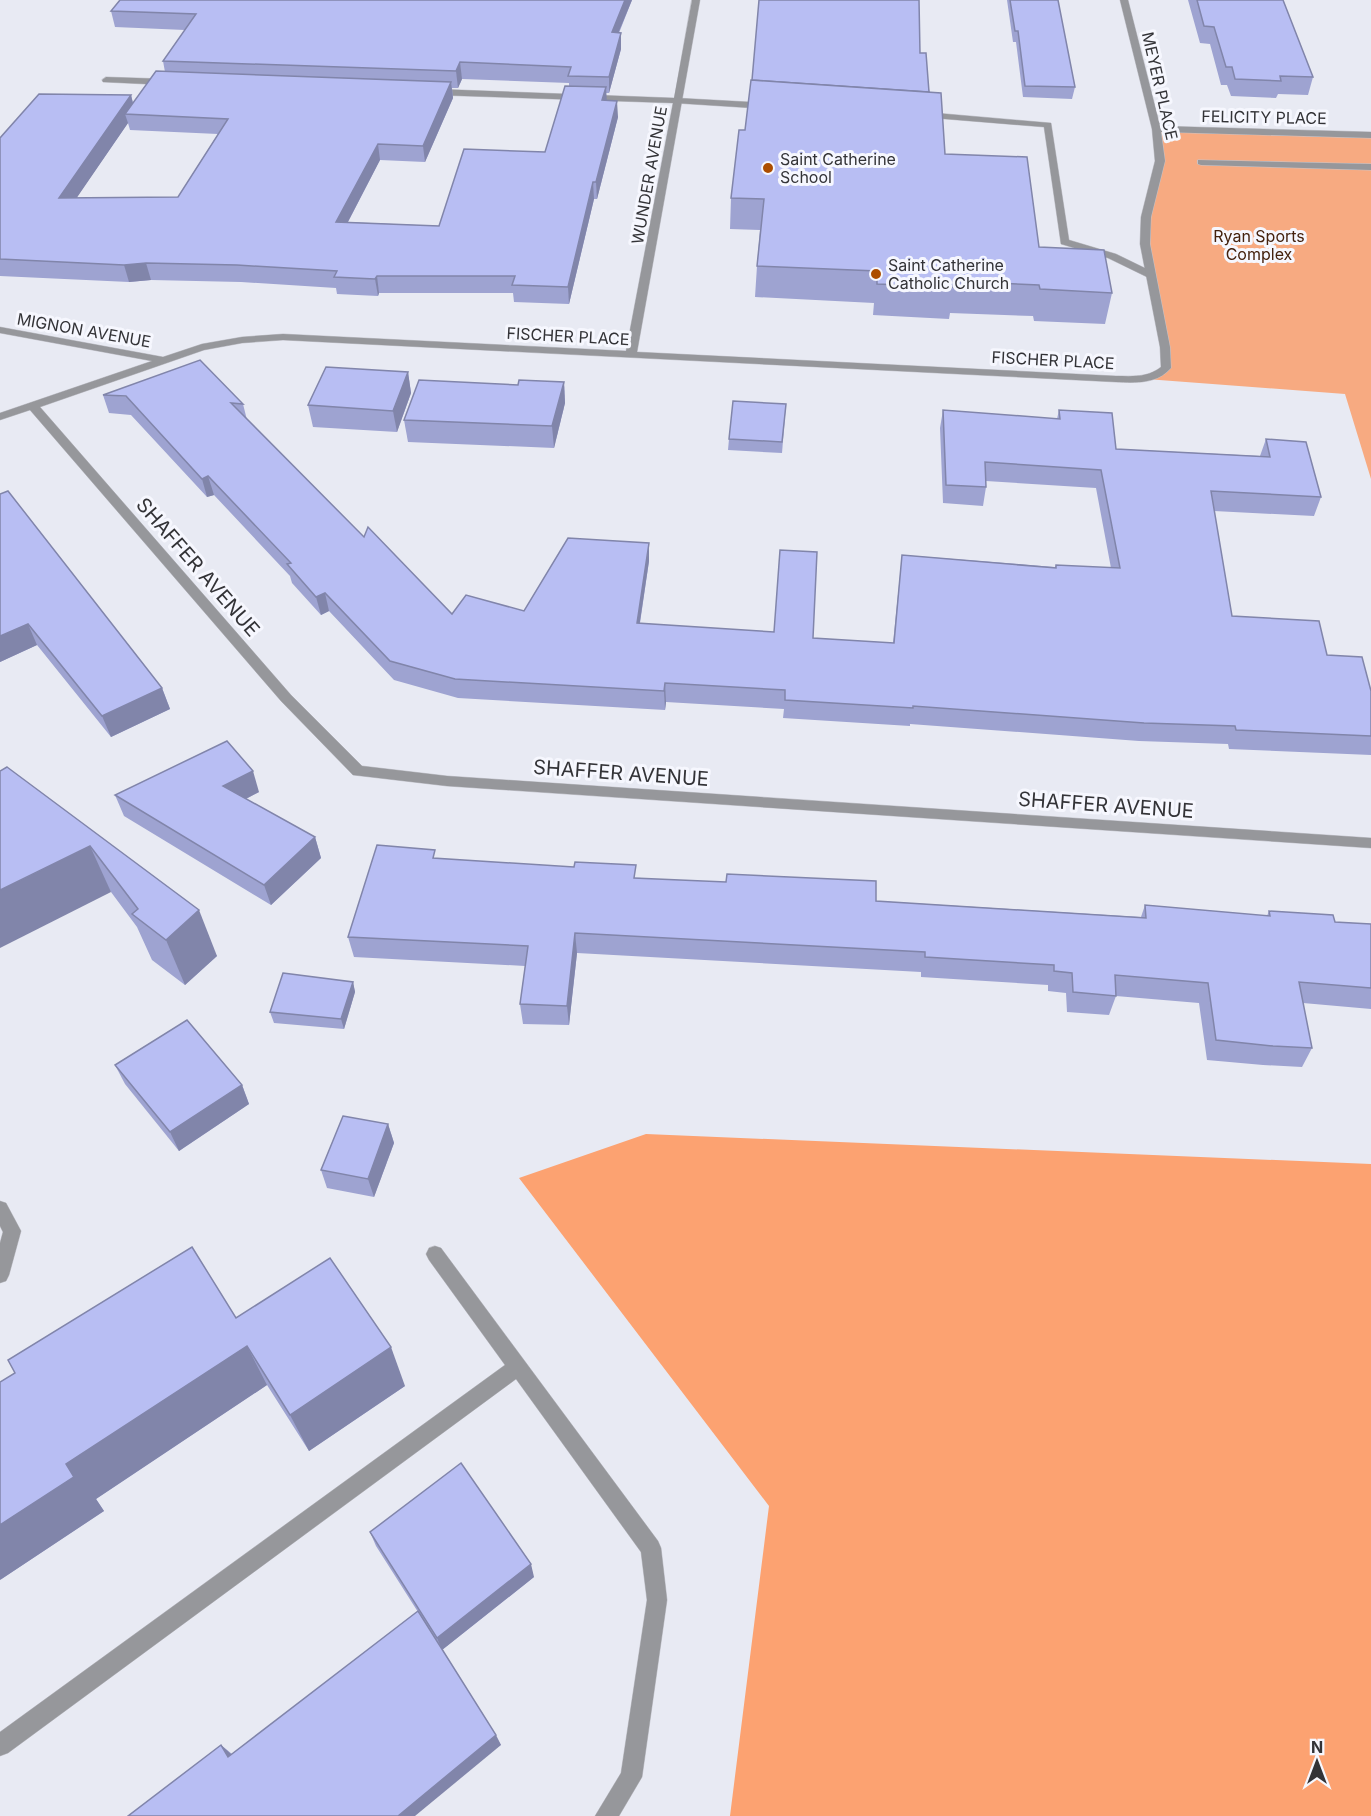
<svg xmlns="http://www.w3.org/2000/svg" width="1371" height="1816" font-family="Inter,sans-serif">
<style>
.green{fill:#f7aa81}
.forest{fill:#fca271}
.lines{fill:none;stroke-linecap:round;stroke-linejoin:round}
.service-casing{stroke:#c4c5cd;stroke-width:1}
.minor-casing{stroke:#c4c5cd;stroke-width:1}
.service{fill:#96979b;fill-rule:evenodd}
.minor{fill:#96979b;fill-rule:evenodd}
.wall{fill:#9ea3d1;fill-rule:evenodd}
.shaded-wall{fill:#8185aa}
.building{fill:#b8bef3;stroke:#8185aa;stroke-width:1.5}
.poi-dot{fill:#ac4d00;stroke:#f6f7fe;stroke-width:2}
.labels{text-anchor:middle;stroke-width:6;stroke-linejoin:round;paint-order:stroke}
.far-street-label{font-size:16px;fill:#333337;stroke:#f6f7fe}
.far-poi-label{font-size:16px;fill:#333337;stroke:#f6f7fe;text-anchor:start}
.far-park-label{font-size:16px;fill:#44210d;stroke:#f6f7fe}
.street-label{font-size:20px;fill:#333337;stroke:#f6f7fe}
</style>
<rect width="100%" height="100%" fill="#e8eaf3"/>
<polygon class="green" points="1156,129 1371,135 1371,479 1345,394 1146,379 1166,368 1145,244 1157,180"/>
<polygon class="forest" points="646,1134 1371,1164 1371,1816 730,1816 769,1506 519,1178"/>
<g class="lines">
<g class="service-casing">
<g id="service">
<polygon points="677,98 768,103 772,106 768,109 674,103 674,99"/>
<polygon points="924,112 1051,123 1069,240 1116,254 1155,273 1155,277 1147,277 1108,258 1061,244 1044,127 921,117 921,113"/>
<polygon points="1198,160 1371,164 1371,170 1201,165 1198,164"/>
<polygon points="0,1201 6,1203 21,1231 9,1275 6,1281 0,1283 0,1243 3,1232 0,1226"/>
<polygon points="435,1246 441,1248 658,1541 661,1548 667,1600 642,1777 619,1816 595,1816 621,1773 647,1600 641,1552 516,1379 8,1753 0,1756 0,1732 505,1365 429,1260 426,1254 429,1248"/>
</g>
</g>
<g class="minor-casing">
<g id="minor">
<path d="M692,0H700L637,352L1116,376C1132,376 1147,378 1161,367L1160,347L1140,244L1141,217L1155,161L1152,129L1120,0H1128L1160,126L1371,132V138L1161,132L1165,161L1151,217L1150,244L1170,347L1171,368C1157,384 1136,383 1116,382L283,340L242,343L204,350L40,407L291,695L362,766L447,776L1371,838V848L447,786L353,775L281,701L30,410L0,420V413L152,361L0,333V327L163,357L202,344L242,337L283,334L626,351L673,103L434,95L430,92L434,89L674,98Z"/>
<polygon points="106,77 167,79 171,82 167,85 103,82 102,80"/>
</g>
</g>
<use href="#service" class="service"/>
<use href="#minor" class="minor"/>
</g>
<g class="wall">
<path d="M120,0H632L619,33H621V49L609,93H606V100L618,117L597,199H594L569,304L514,302L513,293H379L378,296L337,294L336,288L241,282L151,280L129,282L0,276V138L131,95L133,103L165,72L163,61L185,30L115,27L111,11ZM462,79L569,83V86L545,152L439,226L348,222L380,160L425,162L453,98L452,88H458ZM128,123L130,130L218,134L178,197L76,198Z"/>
<polygon points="1007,0 1058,0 1075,87 1072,99 1023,97 1016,42 1013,42"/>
<polygon points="1188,0 1283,0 1313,77 1308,95 1278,94 1276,98 1231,96 1227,85 1221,85 1210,44 1200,43"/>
<polygon points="920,53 945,154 1039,247 1112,293 1105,324 1034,321 1033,316 950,313 949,319 873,315 874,303 755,297 757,266 760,230 730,229 731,198 745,130 752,80"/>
<polygon points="408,372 411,393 397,432 313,427 308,405"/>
<polygon points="564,382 565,403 554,448 408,442 404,420 518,385"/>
<polygon points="103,395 243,404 247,420 364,537 452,614 524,611 649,561 640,623 813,638 893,643 902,555 1055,567 1056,565 1111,568 1096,488 986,481 986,487 983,506 943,503 940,428 943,410 1057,419 1059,410 1116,449 1260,456 1266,439 1321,497 1314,516 1214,511 1232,616 1327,655 1371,691 1371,755 1229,749 1228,744 1139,741 910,724 910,726 783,718 784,709 666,702 665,710 458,698 394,680 329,611 321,615 292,583 290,576 214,495 207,497 131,415 109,413"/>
<polygon points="786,404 782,453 728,450 729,439"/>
<polygon points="0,494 162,688 170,709 111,737 37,645 0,662"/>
<polygon points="7,767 217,956 185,985 152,960 137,927 111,892"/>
<polygon points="259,792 246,799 315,837 321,858 271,905 124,816 115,795"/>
<polygon points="436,858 876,901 1141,917 1145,905 1267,916 1269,911 1335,922 1371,924 1371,1009 1303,1003 1312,1048 1302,1067 1263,1065 1207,1060 1199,1003 1116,996 1109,1015 1067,1012 1066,993 1048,991 1048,985 921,977 921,972 577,953 569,1025 523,1024 520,1004 525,966 354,957 348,937"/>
<polygon points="353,982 355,992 344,1029 274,1023 270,1012"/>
<polygon points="115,1065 242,1085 249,1104 179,1151 125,1084"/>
<polygon points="388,1124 394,1143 374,1197 327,1188 321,1170"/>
<polygon points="236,1318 405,1386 309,1451 267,1385 96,1499 104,1511 0,1580"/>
<polygon points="370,1532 534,1577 442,1650 501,1745 128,1816 221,1745 232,1754 418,1612 376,1546"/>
</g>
<g class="shaded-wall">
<polygon points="625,0 632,0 612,48 612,32"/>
<polygon points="621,33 621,49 609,93 609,77"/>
<polygon points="460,62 462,79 458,88 456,71"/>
<polygon points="451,82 453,98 425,162 423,146"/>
<polygon points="606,87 607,103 602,100"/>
<polygon points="131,95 135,112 125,114 128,123 65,215 59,198"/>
<polygon points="617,101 618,117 597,199 596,182"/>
<polygon points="378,144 380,160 339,239 336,222"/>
<polygon points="593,182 594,199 569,304 568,287"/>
<polygon points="146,263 151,280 129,282 124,265"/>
<polygon points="377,276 379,293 378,296 375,279"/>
<polygon points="408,372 411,393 397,432 393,411"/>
<polygon points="564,382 565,403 554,448 552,426"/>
<polygon points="208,476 214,495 207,497 202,479"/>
<polygon points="649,543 649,561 637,641 637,623"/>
<polygon points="325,593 329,611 321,615 316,597"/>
<polygon points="28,624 37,645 0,662 0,636"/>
<polygon points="665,683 666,702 665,710 664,691"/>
<polygon points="162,688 170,709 111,737 102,716"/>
<polygon points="253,771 259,792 230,807 223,786"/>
<polygon points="315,837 321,858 271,905 264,885"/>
<polygon points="90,846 111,892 0,948 0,890"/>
<polygon points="199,910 217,956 185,985 166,940"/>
<polygon points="575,933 577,953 569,1025 567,1006"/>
<polygon points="353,982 355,992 344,1029 341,1019"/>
<polygon points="242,1085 249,1104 179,1151 170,1132"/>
<polygon points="388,1124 394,1143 374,1197 368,1179"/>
<polygon points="247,1346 267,1385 96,1499 104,1511 0,1580 0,1525 66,1464"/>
<polygon points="391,1347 405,1386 309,1451 290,1415"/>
<polygon points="531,1564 534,1577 442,1650 437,1638"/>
<polygon points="496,1735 501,1745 415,1816 398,1816"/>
<polygon points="221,1745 232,1755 228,1757"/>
</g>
<g class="building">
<polygon points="120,0 625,0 612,32 621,33 609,77 568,76 571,67 460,62 456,71 163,61 196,14 111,11"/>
<polygon points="759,0 919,0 920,53 926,53 929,92 752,80"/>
<polygon points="1010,0 1058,0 1075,87 1025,86 1018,31 1015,31"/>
<polygon points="1197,0 1283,0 1313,77 1280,76 1281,81 1235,79 1232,67 1226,67 1214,27 1204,26"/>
<polygon points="156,71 451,82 423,146 378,144 336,222 439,226 464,149 545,152 565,86 606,87 602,100 617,101 596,182 593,182 568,287 512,285 515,276 377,276 375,279 334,277 337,271 237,265 146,263 124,265 0,259 0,138 39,94 131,95 59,198 178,197 228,119 125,114"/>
<polygon points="751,80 941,93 945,154 1027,157 1039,247 1104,250 1112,293 1040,289 1039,285 953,281 953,287 877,284 877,271 757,266 764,199 731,198 739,130 745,130"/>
<polygon points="200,360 243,404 231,403 364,537 368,527 452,614 466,595 524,611 568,538 649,543 637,623 774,632 780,550 817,552 813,638 894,643 902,555 1056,568 1056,565 1120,568 1101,470 985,462 986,487 946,485 943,410 1060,419 1059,410 1112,413 1116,449 1270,457 1266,439 1306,442 1321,497 1211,491 1232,616 1319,621 1327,655 1362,657 1371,691 1371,736 1236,730 1235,726 1144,723 913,706 913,708 785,700 785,690 665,683 664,691 455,679 390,661 325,593 316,597 287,564 291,563 208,476 202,479 126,396 103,395"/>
<polygon points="326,367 408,372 393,411 308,405"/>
<polygon points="419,380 518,385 519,380 564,382 552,426 404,420"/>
<polygon points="733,401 786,404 782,442 729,439"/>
<polygon points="8,491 162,688 102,716 28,624 0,636 0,494"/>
<polygon points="227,741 253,771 223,786 315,837 264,885 115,795"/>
<polygon points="7,767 199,910 166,940 132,914 138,909 90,846 0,890 0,771"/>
<polygon points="377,845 435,850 433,858 574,867 575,862 636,865 634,878 726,882 727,874 876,881 876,901 1146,918 1145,905 1270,916 1269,911 1333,915 1335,922 1371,924 1371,988 1299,982 1312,1048 1273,1046 1216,1040 1208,983 1115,975 1116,996 1073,992 1072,973 1054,971 1054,965 925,957 925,952 575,933 567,1006 520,1004 528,946 348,937"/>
<polygon points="283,973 353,982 341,1019 270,1012"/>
<polygon points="187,1020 242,1085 170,1132 115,1065"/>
<polygon points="343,1116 388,1124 368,1179 321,1170"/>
<polygon points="192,1247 236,1318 330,1258 391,1347 290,1415 247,1346 66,1464 74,1477 0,1525 0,1382 15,1373 8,1360"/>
<polygon points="461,1463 531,1564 437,1638 370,1532"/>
<polygon points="418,1611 496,1735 398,1816 128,1816 221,1745 228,1757"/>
</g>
<g class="poi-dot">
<circle cx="768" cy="168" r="6"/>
<circle cx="876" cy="274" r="6"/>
</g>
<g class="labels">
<g class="far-street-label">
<text transform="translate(1160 86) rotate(77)" y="6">MEYER PLACE</text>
<text transform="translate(1264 117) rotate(1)" y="6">FELICITY PLACE</text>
<text transform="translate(649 175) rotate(-80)" y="6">WUNDER AVENUE</text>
<text transform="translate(84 330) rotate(10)" y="6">MIGNON AVENUE</text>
<text transform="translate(568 336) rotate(3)" y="6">FISCHER PLACE</text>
<text transform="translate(1053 360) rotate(3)" y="6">FISCHER PLACE</text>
</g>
<g class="far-poi-label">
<text x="780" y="165">Saint Catherine<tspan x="780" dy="18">School</tspan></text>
<text x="888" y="271">Saint Catherine<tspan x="888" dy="18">Catholic Church</tspan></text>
</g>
<g class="far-park-label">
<text x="1259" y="242">Ryan Sports<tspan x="1259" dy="18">Complex</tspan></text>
</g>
<g class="street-label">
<text transform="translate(198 567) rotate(49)" y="7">SHAFFER AVENUE</text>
<text transform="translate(621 773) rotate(4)" y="7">SHAFFER AVENUE</text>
<text transform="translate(1106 805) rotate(4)" y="7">SHAFFER AVENUE</text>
</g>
</g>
<g transform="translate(1317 1762)" stroke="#f6f7fe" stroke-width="4.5" paint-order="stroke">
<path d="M0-4.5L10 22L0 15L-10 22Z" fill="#333337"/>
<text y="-9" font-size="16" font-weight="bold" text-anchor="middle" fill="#333337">N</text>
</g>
</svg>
